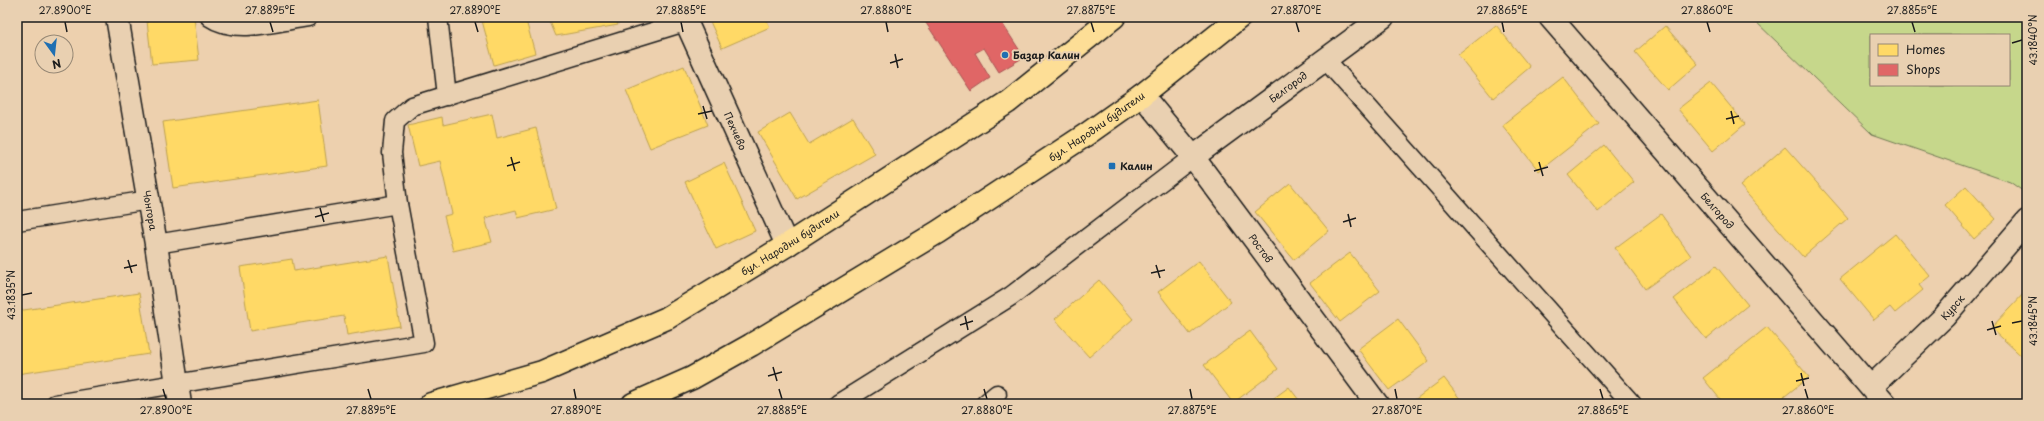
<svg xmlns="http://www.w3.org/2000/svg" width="2044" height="421" font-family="'Playpen Sans',sans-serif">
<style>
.green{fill:#c6d78b;stroke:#717a54;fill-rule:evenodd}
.homes{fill:#ffd966;stroke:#bba050}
.shops{fill:#e06666;stroke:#a55050}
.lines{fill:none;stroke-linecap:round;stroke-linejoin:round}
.lane-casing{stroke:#1c1c1c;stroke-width:21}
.street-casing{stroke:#1c1c1c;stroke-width:25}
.primary-casing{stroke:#1c1c1c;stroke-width:25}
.lane{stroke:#e9d0b1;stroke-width:18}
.street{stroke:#e9d0b1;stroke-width:22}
.primary{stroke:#fdde96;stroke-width:22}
.ticks{fill:none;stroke:#1c1c1c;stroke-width:1.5}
.poi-dot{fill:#1f6fb2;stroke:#e9d0b1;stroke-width:1.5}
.labels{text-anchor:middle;stroke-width:4;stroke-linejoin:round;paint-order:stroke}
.poi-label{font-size:10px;font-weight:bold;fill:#1c1c1c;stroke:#e9d0b1;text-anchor:start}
.street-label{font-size:10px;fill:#1c1c1c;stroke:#e9d0b1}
.neatline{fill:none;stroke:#1c1c1c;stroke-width:1.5}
.ticks-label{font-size:10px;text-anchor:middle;fill:#1c1c1c}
</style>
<rect width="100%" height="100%" fill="#edd0ae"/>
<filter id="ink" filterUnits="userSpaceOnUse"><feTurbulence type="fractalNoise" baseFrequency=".025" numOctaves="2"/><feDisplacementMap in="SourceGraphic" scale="8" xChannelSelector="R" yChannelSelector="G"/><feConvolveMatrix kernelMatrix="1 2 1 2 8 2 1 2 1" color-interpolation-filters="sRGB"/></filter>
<g filter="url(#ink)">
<path class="green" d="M1751,17H2027V194L2010,182L1872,134ZM1871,35H2009V85H1871Z"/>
<g class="homes">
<polygon points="184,17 194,17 199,60 152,64 147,21"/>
<polygon points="481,17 525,17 535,53 494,65"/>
<polygon points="548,17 616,17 618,25 556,36"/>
<polygon points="708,17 765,17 770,27 722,48"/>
<polygon points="1496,25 1530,67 1493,98 1458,55"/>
<polygon points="1665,26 1698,64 1668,90 1635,52"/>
<polygon points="684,66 708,125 650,148 626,90"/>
<polygon points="1563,77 1599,124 1539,171 1502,125"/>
<polygon points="1711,83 1745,124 1713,151 1678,109"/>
<polygon points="318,100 327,166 173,188 163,122"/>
<polygon points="790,113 809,144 853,118 875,154 797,199 758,132"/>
<polygon points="492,114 497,138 536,128 556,209 518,218 516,210 485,218 492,242 453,251 444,216 452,214 440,161 418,166 408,125 442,117 443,125"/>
<polygon points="1604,145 1634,182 1598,212 1568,175"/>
<polygon points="1785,147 1848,218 1803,257 1740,186"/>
<polygon points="724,163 755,231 716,249 685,182"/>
<polygon points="1290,183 1329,231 1294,260 1255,212"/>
<polygon points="1966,186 1996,219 1974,239 1945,205"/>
<polygon points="1661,214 1691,256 1645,289 1615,248"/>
<polygon points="1895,234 1930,276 1919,285 1923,290 1895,313 1890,307 1874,320 1840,279"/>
<polygon points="1350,253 1380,291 1340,322 1310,283"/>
<polygon points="388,256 400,326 347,335 344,316 250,331 240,267 292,259 294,271"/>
<polygon points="1199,261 1231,302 1190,334 1158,292"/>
<polygon points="1716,266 1748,305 1706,339 1674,299"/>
<polygon points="1099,280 1133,319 1089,357 1055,319"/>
<polygon points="2027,290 2027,361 1991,328"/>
<polygon points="139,293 149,354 17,374 17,311"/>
<polygon points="1398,319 1429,361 1389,390 1358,349"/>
<polygon points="1767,327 1809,377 1775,404 1724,404 1703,378"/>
<polygon points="1250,331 1278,369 1233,403 1204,365"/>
<polygon points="1444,378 1464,404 1409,404"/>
<polygon points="1289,387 1302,404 1266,404"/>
</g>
<polygon class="shops" points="922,17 954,17 955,19 957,17 998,17 1024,57 999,72 984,48 975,53 990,78 971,91"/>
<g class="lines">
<g class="lane-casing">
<g id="lane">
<path d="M210,17C236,35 279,21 308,17"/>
<polyline points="438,17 447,96"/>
<polyline points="1325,59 1632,404"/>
<polyline points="398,204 392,153 395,121 412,106 685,22"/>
<polyline points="17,221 149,200"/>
<polyline points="55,404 424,343 398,204 156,244"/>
<polyline points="838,404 1011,296 1193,157"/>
<polyline points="985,404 997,394"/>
</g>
</g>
<g class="street-casing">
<g id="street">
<path id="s1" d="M117,17L156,244L180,404"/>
<path id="s2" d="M684,17L787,245"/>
<path id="s3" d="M1550,17L1885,404"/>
<path id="s4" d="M1142,95L1193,157L1377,404"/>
<path id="s5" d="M1193,157L1383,17"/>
<path id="s6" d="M1871,387L1944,317L2027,221"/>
</g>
</g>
<g class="primary-casing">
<g id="primary">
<path id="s7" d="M431,404L542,372L667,318L787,245L1008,102L1114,17"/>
<path id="s8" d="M633,404L692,378L751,345L938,232L1087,134L1142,95L1240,17"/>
</g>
</g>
<use href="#lane" class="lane"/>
<use href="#street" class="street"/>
<use href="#primary" class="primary"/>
</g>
</g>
<path class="ticks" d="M65,22L67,32M270,22L273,32M475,22L478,32M681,22L683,32M886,22L888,32M1091,22L1094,32M1296,22L1299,32M1502,22L1504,32M1707,22L1710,32M1912,22L1915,32M2012,43L2022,40M895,54L898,68M890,63L903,59M703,106L707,119M1731,111L1734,124M698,114L712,111M1726,119L1739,116M511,157L515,171M1539,162L1543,176M507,166L520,162M1534,171L1548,167M320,208L324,222M1348,214L1351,227M315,217L329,213M1343,222L1356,218M128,260L132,273M1156,265L1160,278M124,268L137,265M1151,273L1165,270M22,295L32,293M965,316L968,330M1992,321L1996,335M2012,323L2022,321M960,325L973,321M1987,330L2001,326M773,367L777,381M1801,373L1804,386M768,376L782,372M1796,381L1809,378M163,389L166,399M368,389L371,399M574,389L576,399M779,389L782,399M984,389L987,399M1190,389L1192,399M1395,389L1397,399M1600,389L1603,399M1805,389L1808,399"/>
<g class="poi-dot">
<circle cx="1005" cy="55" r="4"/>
<rect x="1108" y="162" width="8" height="8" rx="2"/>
</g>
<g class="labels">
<g class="poi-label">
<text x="1013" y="59">Базар Калин</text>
<text x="1120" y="170">Калин</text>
</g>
<g class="street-label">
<text dy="4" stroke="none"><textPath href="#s5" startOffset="118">Белгород</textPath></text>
<text dy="4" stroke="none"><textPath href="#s8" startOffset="541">бул. Народни будители</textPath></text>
<text dy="4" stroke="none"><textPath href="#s2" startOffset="125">Пехчево</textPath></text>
<text dy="4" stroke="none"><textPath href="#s1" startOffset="196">Чонгора</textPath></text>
<text dy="4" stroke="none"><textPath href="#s3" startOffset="256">Белгород</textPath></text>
<text dy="4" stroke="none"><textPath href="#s7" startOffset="396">бул. Народни будители</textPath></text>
<text dy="4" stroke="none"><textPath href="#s4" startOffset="194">Ростов</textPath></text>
<text dy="4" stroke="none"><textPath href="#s6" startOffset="114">Курск</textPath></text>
</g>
</g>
<rect width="2044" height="421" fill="none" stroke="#e9d0b1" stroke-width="44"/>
<rect x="1870" y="34" width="140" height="52" fill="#e9d0b1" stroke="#978875"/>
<rect x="1878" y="44" width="20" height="12" fill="#ffd966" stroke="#978875"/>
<text x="1906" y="54" font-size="12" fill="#1c1c1c">Homes</text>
<rect x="1878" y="64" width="20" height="12" fill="#e06666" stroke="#978875"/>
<text x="1906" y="74" font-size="12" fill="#1c1c1c">Shops</text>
<g transform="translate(54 54) rotate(165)"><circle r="19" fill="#e9d0b1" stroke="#978875"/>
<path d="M0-3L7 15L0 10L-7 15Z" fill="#1f6fb2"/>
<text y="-6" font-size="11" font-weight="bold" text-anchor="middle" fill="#1c1c1c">N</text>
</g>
<rect x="22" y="22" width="2000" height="377" class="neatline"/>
<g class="ticks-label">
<text x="65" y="14">27.8900°E</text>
<text x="270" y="14">27.8895°E</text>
<text x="475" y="14">27.8890°E</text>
<text x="681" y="14">27.8885°E</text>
<text x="886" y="14">27.8880°E</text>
<text x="1091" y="14">27.8875°E</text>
<text x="1296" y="14">27.8870°E</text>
<text x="1502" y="14">27.8865°E</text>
<text x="1707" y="14">27.8860°E</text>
<text x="1912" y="14">27.8855°E</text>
<text transform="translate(2033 40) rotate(-90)" y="4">43.1840°N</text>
<text transform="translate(11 295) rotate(-90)" y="4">43.1835°N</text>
<text transform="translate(2033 321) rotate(-90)" y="4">43.1845°N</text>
<text x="166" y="414">27.8900°E</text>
<text x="371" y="414">27.8895°E</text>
<text x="576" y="414">27.8890°E</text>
<text x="782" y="414">27.8885°E</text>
<text x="987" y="414">27.8880°E</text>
<text x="1192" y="414">27.8875°E</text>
<text x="1397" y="414">27.8870°E</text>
<text x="1603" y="414">27.8865°E</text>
<text x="1808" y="414">27.8860°E</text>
</g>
</svg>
